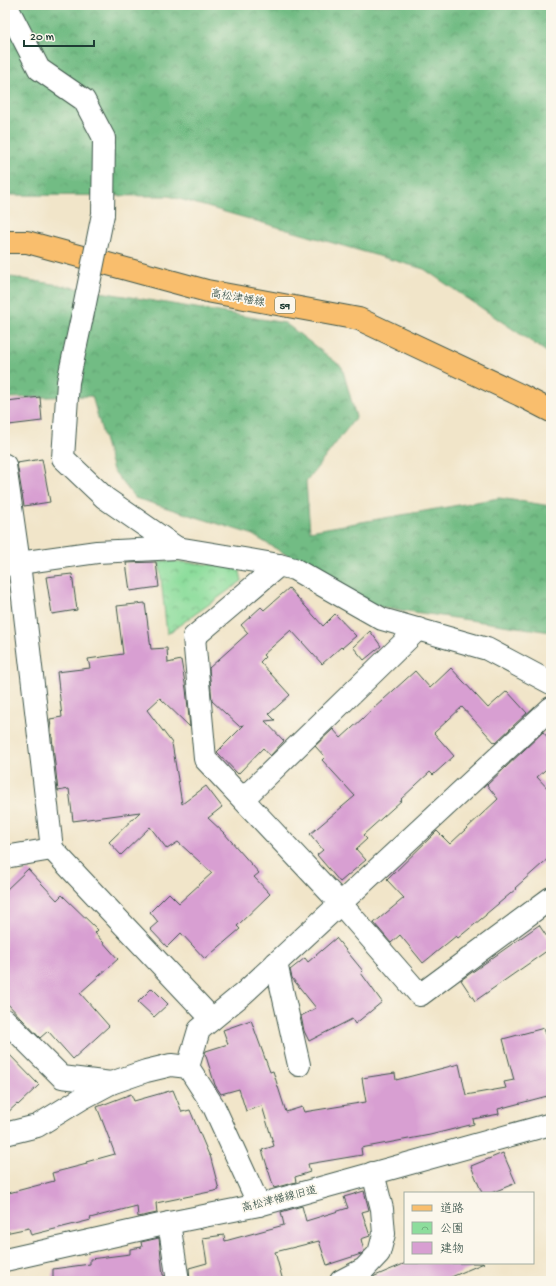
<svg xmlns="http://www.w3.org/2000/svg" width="556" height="1286" font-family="'Gochi Hand','Klee One',sans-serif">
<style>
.forest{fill:url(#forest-crowns);stroke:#487c5c}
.park{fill:url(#park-crowns);stroke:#568d68}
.building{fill:#d89fd2}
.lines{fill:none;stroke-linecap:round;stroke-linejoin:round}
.minor-casing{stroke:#3e564a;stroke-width:24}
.major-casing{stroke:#3e564a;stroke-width:24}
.minor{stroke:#fff;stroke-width:22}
.major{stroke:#f9be6d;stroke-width:22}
.minor-bridge-casing{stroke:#3e564a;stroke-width:24;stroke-linecap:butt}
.minor-bridge{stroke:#fff;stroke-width:22}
.labels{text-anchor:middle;stroke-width:3.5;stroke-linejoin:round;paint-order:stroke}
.shield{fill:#fbf7ec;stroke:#61756b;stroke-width:1}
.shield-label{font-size:10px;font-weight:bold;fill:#1f3d34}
.street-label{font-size:11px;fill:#1f3d34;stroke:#fbf7ec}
</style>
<defs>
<pattern id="forest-crowns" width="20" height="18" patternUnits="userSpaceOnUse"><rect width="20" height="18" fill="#72bc84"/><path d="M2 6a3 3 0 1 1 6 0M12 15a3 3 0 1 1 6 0" fill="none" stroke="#5d9a6d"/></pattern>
<pattern id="park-crowns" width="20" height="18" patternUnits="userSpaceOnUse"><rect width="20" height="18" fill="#8ddd9c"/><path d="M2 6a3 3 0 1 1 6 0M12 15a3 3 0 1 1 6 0" fill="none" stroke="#73b480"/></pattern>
</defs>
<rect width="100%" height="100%" fill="#fbf7ec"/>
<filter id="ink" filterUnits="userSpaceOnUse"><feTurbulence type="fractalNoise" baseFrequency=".025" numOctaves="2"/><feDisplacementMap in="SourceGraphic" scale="8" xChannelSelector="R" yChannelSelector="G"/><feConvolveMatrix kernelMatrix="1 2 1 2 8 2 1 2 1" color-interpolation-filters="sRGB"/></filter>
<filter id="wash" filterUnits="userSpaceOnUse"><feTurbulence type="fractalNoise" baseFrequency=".012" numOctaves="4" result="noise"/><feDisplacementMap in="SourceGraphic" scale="16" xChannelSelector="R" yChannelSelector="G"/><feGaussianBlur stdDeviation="0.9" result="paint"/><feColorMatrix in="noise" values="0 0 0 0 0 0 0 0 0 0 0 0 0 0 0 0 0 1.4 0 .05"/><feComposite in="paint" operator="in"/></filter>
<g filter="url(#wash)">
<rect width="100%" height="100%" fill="#f1e5c9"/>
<g class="forest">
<polygon points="5,5 551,5 551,355 424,269 169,196 5,195"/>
<polygon points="5,276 285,323 342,367 356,417 306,482 310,531 499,498 551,506 551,632 373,606 251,534 135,498 113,470 92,396 5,398"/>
</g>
<polygon class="park" points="159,560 239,567 242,581 167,634"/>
<g id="blocks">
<g class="building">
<polygon points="40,397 42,421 9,425 7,401"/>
<polygon points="42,459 50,502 24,506 17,463"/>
<polygon points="156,562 159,587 130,591 126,563"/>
<polygon points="72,574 77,610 52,614 46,577"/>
<polygon points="289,588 323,626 335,614 356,636 342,648 341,647 322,664 291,630 263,655 265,657 260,662 290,695 269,714 275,720 265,721 284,741 270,756 263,748 238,774 217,752 244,725 239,726 212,701 209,668 248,633 241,625 261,607 264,610"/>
<polygon points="145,603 151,649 167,648 168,663 181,660 186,689 190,727 160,698 147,710 172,743 182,804 206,786 222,807 208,818 224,833 259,873 254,877 270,894 237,926 240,929 205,959 181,933 167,947 150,929 158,922 150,912 169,893 179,903 212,873 178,842 167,849 150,827 121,855 109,842 140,812 73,821 69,789 58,791 50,719 62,717 57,672 90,668 88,659 123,654 117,606"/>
<polygon points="370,631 381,646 364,660 353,647"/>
<polygon points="451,668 488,708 507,691 527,713 495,743 462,707 434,733 454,756 433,775 430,772 401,799 402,800 363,835 367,839 356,849 366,860 340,882 317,855 323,850 310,834 355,796 322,760 325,757 315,746 333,729 341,738 415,671 430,688"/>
<polygon points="543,732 551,741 551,765 537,777 551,792 551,856 515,888 516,889 486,914 486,915 458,938 456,936 423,963 400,935 391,943 374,923 404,898 387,880 437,831 450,844 498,799 487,785"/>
<polygon points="28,869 57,900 62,895 98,930 95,933 118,959 80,993 109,1026 73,1059 48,1031 40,1038 5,1001 5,891"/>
<polygon points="539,925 551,943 551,948 475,1001 461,980"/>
<polygon points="336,938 363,971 361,973 382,1002 355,1024 352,1019 309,1041 304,1031 301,1016 316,1008 292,978 290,970 305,958 308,962"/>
<polygon points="152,988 168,1004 154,1017 138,1002"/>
<polygon points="251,1020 270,1072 273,1071 286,1112 302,1107 304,1112 366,1102 362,1078 395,1073 396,1080 459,1064 466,1095 506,1088 504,1082 514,1080 503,1039 544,1028 551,1053 551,1095 498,1109 499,1114 473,1119 474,1124 430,1135 361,1148 362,1155 308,1164 310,1172 295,1177 296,1182 274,1188 262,1150 274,1146 262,1106 246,1111 239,1089 221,1094 215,1085 205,1053 206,1051 228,1044 223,1030"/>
<polygon points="5,1050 39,1085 18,1105 17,1104 5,1115"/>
<polygon points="173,1090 182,1112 190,1110 209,1155 210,1155 219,1190 156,1203 157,1213 138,1217 137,1206 90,1218 91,1220 31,1235 29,1228 5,1233 5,1194 54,1181 52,1173 87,1164 86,1162 115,1154 97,1107 131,1094 134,1101"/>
<polygon points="503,1153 516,1183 491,1193 482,1193 471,1166"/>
<polygon points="364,1191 369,1210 362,1212 370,1236 361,1239 364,1251 361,1254 327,1265 319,1241 275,1252 283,1281 190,1281 189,1268 207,1263 203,1238 224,1235 225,1241 284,1225 281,1212 302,1206 306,1221 348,1208 344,1197"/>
<polygon points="159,1238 163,1275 164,1275 165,1281 53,1281 53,1269 90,1264 90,1259 130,1254 130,1249 142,1247 141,1242"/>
<polygon points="406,1263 484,1263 442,1281 368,1281 375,1276"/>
</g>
</g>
</g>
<g filter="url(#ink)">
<use href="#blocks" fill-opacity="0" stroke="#3e564a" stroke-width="1"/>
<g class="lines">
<g class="minor-casing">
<g id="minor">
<polyline points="6,5 39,69 84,100 104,138 103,214"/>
<polyline points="84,308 68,382 63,458 105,498 177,548 279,565 294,569 382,619 487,649 551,683"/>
<polyline points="5,465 19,563 52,849 5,857"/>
<polyline points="5,565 97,552 177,548"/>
<polyline points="279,565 194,637 205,759 340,903 420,995 551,898"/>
<polyline points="243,799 418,629"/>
<polyline points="52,849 212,1019"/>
<polyline points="276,963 299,1065"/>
<polyline points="5,1020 62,1077 111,1083"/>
<polyline points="188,1067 199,1030 244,993 551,708"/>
<polyline points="5,1134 37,1126 81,1099 111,1083 146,1071 171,1065 188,1067 214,1107 259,1205"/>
<polyline points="169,1223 178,1281"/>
<polyline points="5,1260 169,1223 259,1205 551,1124"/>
<polyline points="341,1281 364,1269 379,1253 384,1234 382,1209 373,1173"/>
</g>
</g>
<g class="major-casing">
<polyline id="major" points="5,242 27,242 207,291 359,319 520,395 551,411"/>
</g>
<use href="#minor" class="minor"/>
<use href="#major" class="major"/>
<g class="minor-bridge-casing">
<polyline id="minor-bridge" points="84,308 103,214"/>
</g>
<use href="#minor-bridge" class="minor-bridge"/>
</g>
</g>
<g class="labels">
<rect class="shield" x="275" y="297" width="20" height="16" rx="3"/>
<g class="shield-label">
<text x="285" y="309">59</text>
</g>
<g class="street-label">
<text transform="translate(238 297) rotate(10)" y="4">高松津幡線</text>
<text transform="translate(279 1198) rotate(-14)" y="4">高松津幡線旧道</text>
</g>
</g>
<rect width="556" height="1286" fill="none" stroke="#fbf7ec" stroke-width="20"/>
<rect x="404" y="1192" width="130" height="72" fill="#fbf7ec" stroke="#a3ada2"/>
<rect x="412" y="1205" width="20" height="6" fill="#f9be6d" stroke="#a3ada2"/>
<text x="440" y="1212" font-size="12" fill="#1f3d34">道路</text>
<rect x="412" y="1222" width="20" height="12" fill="url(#park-crowns)" stroke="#a3ada2"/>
<text x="440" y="1232" font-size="12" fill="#1f3d34">公園</text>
<rect x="412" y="1242" width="20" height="12" fill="#d89fd2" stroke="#a3ada2"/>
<text x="440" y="1252" font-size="12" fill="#1f3d34">建物</text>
<path d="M24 40v6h70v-6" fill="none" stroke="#1f3d34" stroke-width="2"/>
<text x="30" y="40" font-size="12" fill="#1f3d34" stroke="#fbf7ec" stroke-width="3" paint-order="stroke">20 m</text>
</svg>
